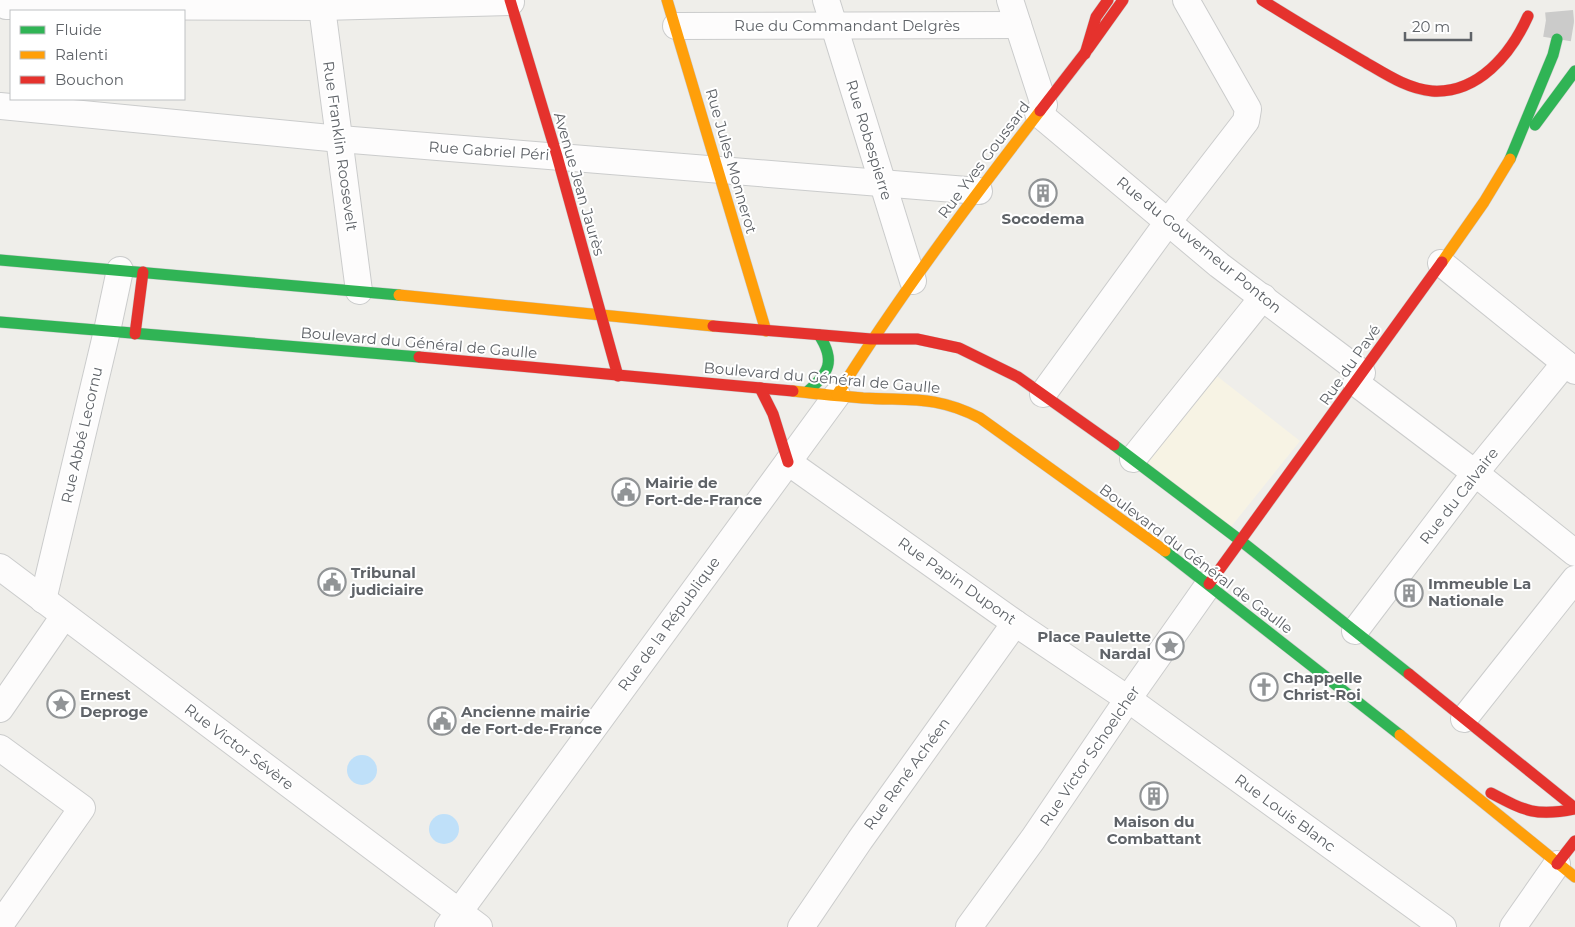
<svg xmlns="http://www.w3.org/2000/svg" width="1575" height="927" font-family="Montserrat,sans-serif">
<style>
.commercial{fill:#f7f3e4}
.water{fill:#bfe0f9}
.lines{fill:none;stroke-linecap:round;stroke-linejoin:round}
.highway-tunnel{stroke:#cbcbca;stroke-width:28;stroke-dasharray:28 14;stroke-linecap:butt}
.street-casing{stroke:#cbcccc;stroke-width:28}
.fast-casing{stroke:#cacacb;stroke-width:12}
.slow-casing{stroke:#cacacb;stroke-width:12}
.jam-casing{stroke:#cacacb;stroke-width:12}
.street{stroke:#fdfcfc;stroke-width:26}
.fast{stroke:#30b455;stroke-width:11}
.slow{stroke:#ff9f0a;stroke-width:11}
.jam{stroke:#e5322d;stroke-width:11}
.labels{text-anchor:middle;stroke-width:4;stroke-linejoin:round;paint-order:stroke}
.street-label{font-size:15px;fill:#5f6368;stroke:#fff}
.poi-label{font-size:15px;font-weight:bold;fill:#5f6368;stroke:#fff;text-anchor:start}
</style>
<rect width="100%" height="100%" fill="#efeeea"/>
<polygon class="commercial" points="1213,373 1300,441 1230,528 1138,460"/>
<g class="water">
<circle cx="362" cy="770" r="15"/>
<circle cx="444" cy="829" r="15"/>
</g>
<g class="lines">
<polyline class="highway-tunnel" points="1557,39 1560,21 1558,0"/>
<g class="street-casing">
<g id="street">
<polyline points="321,0 359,291"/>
<polyline points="826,0 913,281"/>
<polyline points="1010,0 1044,105"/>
<polyline points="6,6 322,7 511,2"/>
<polyline points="676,26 1018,25"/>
<polyline points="0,106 340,139 979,191"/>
<polyline points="1038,113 1219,265 1362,373"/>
<polyline points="1441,263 1575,371"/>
<polyline points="1356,383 1475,473 1575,553"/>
<polyline points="1043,394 1168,222 1246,121 1248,109 1186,0"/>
<polyline points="1133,459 1263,297"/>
<polyline points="788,462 1015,623 1128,699 1443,927"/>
<polyline points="0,567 479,927"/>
<polyline points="43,600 107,331 120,270"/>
<polyline points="1355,631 1475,473 1565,363"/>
<polyline points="0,709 64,616"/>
<polyline points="1464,719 1575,579"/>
<polyline points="0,748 82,808 0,925"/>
<polyline points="448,927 837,395"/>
<polyline points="801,927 860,840 1015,623"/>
<polyline points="969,927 1033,839 1128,699 1209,584"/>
<polyline points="1513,927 1557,864"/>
</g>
</g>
<g class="fast-casing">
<g id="fast">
<polyline points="1535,125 1575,71"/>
<polyline points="1510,159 1553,55 1557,39"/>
<polyline points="0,260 399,295"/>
<polyline points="0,322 419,357"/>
<path d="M807,392C829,373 836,361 819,335"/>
<polyline points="1114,445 1241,541 1409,674"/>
<polyline points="1165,551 1400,735"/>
</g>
</g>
<g class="slow-casing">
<g id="slow">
<polyline points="667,0 766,331"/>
<polyline points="1442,262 1484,202 1510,159"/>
<polyline points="399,295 713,326"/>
<path d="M793,391C817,394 840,396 863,398C910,401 935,395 980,418L1165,551"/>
<path d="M837,395C899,296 969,203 1040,111"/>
<polyline points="1400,735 1575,877"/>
</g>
</g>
<g class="jam-casing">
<g id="jam">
<polyline points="510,0 557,156 618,376"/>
<path d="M1262,0C1295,21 1329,41 1363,61C1384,73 1407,89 1432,91C1478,94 1511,54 1528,16"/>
<polyline points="1085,54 1096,17 1108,0"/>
<polyline points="1040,111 1088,49 1123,0"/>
<polyline points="713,326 871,339 917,339 959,348 1018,377 1114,445"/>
<polyline points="135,334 143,272"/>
<polyline points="419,357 793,391"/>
<polyline points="760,388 773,414 788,462"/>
<polyline points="1209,584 1442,262"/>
<polyline points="1409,674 1575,808"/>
<path d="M1491,793C1525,811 1536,817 1575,809"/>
<polyline points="1557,864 1575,841"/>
</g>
</g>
<use href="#street" class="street"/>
<use href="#fast" class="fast"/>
<use href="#slow" class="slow"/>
<use href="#jam" class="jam"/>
</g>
<defs>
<g id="building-ring" transform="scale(1.4375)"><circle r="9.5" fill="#fff" stroke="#919496" stroke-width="1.5"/><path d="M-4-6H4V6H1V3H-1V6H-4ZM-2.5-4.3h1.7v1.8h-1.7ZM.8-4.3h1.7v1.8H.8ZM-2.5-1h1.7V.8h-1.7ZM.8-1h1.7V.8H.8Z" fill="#919496"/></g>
<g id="civic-ring" transform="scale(1.4375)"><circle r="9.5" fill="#fff" stroke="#919496" stroke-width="1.5"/><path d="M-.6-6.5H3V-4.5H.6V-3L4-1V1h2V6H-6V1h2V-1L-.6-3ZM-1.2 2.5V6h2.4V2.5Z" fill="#919496"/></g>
<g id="sight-ring" transform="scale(1.4375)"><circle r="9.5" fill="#fff" stroke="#919496" stroke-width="1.5"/><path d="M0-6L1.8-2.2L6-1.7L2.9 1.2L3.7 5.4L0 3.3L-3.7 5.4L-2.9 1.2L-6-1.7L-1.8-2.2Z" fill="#919496"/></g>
<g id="church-ring" transform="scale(1.4375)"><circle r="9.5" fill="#fff" stroke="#919496" stroke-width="1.5"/><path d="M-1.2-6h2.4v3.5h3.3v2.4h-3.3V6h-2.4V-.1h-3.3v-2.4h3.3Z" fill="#919496"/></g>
</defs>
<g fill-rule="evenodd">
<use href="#building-ring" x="1043" y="193"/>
<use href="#civic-ring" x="626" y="492"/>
<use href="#civic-ring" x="332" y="582"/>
<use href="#building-ring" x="1409" y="593"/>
<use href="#sight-ring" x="1170" y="646"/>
<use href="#church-ring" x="1264" y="687"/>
<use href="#sight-ring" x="61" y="704"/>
<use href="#civic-ring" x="442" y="721"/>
<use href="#building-ring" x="1154" y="796"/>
</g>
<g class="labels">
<g class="street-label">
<text x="847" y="31">Rue du Commandant Delgrès</text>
<text transform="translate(869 140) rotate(73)" y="5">Rue Robespierre</text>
<text transform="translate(340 146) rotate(82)" y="5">Rue Franklin Roosevelt</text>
<text transform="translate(489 151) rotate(4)" y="5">Rue Gabriel Péri</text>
<text transform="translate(984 160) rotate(-53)" y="5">Rue Yves Goussard</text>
<text transform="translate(731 161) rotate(74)" y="5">Rue Jules Monnerot</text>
<text transform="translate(579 184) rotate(74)" y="5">Avenue Jean Jaurès</text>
<text transform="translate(1199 245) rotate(39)" y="5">Rue du Gouverneur Ponton</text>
<text transform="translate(419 343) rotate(5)" y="5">Boulevard du Général de Gaulle</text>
<text transform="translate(1350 365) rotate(-55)" y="5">Rue du Pavé</text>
<text transform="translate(822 378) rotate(5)" y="5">Boulevard du Général de Gaulle</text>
<text transform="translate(82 435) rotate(-77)" y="5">Rue Abbé Lecornu</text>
<text transform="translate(1459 496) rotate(-52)" y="5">Rue du Calvaire</text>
<text transform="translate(1196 559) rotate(37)" y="5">Boulevard du Général de Gaulle</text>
<text transform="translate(957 581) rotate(35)" y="5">Rue Papin Dupont</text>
<text transform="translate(669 624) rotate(-54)" y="5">Rue de la République</text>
<text transform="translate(239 747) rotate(37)" y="5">Rue Victor Sévère</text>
<text transform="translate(1090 756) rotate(-56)" y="5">Rue Victor Schoelcher</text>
<text transform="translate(907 774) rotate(-54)" y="5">Rue René Achéen</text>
<text transform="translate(1285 813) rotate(36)" y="5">Rue Louis Blanc</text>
</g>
<g class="poi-label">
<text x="1043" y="224" text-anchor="middle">Socodema</text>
<text x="645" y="488">Mairie de<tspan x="645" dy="17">Fort-de-France</tspan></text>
<text x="351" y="578">Tribunal<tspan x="351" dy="17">judiciaire</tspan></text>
<text x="1428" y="589">Immeuble La<tspan x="1428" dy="17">Nationale</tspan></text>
<text x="1151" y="642" text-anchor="end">Place Paulette<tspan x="1151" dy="17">Nardal</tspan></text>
<text x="1283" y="683">Chappelle<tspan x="1283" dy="17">Christ-Roi</tspan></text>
<text x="80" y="700">Ernest<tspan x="80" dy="17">Deproge</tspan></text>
<text x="461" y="717">Ancienne mairie<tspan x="461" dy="17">de Fort-de-France</tspan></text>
<text x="1154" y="827" text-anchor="middle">Maison du<tspan x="1154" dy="17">Combattant</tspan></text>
</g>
</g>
<rect x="10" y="10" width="175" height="90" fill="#ffffff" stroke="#bfc1c3"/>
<rect x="20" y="26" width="25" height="8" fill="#30b455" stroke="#bfc1c3"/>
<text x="55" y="35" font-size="15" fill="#5f6368">Fluide</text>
<rect x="20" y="51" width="25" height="8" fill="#ff9f0a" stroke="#bfc1c3"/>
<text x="55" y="60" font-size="15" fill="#5f6368">Ralenti</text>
<rect x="20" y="76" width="25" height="8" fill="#e5322d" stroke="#bfc1c3"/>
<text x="55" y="85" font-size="15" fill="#5f6368">Bouchon</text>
<path d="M1405 32v8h66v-8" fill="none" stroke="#5f6368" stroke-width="2.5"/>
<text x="1412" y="32" font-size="15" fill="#5f6368" stroke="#ffffff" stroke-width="4" paint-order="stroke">20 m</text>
</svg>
